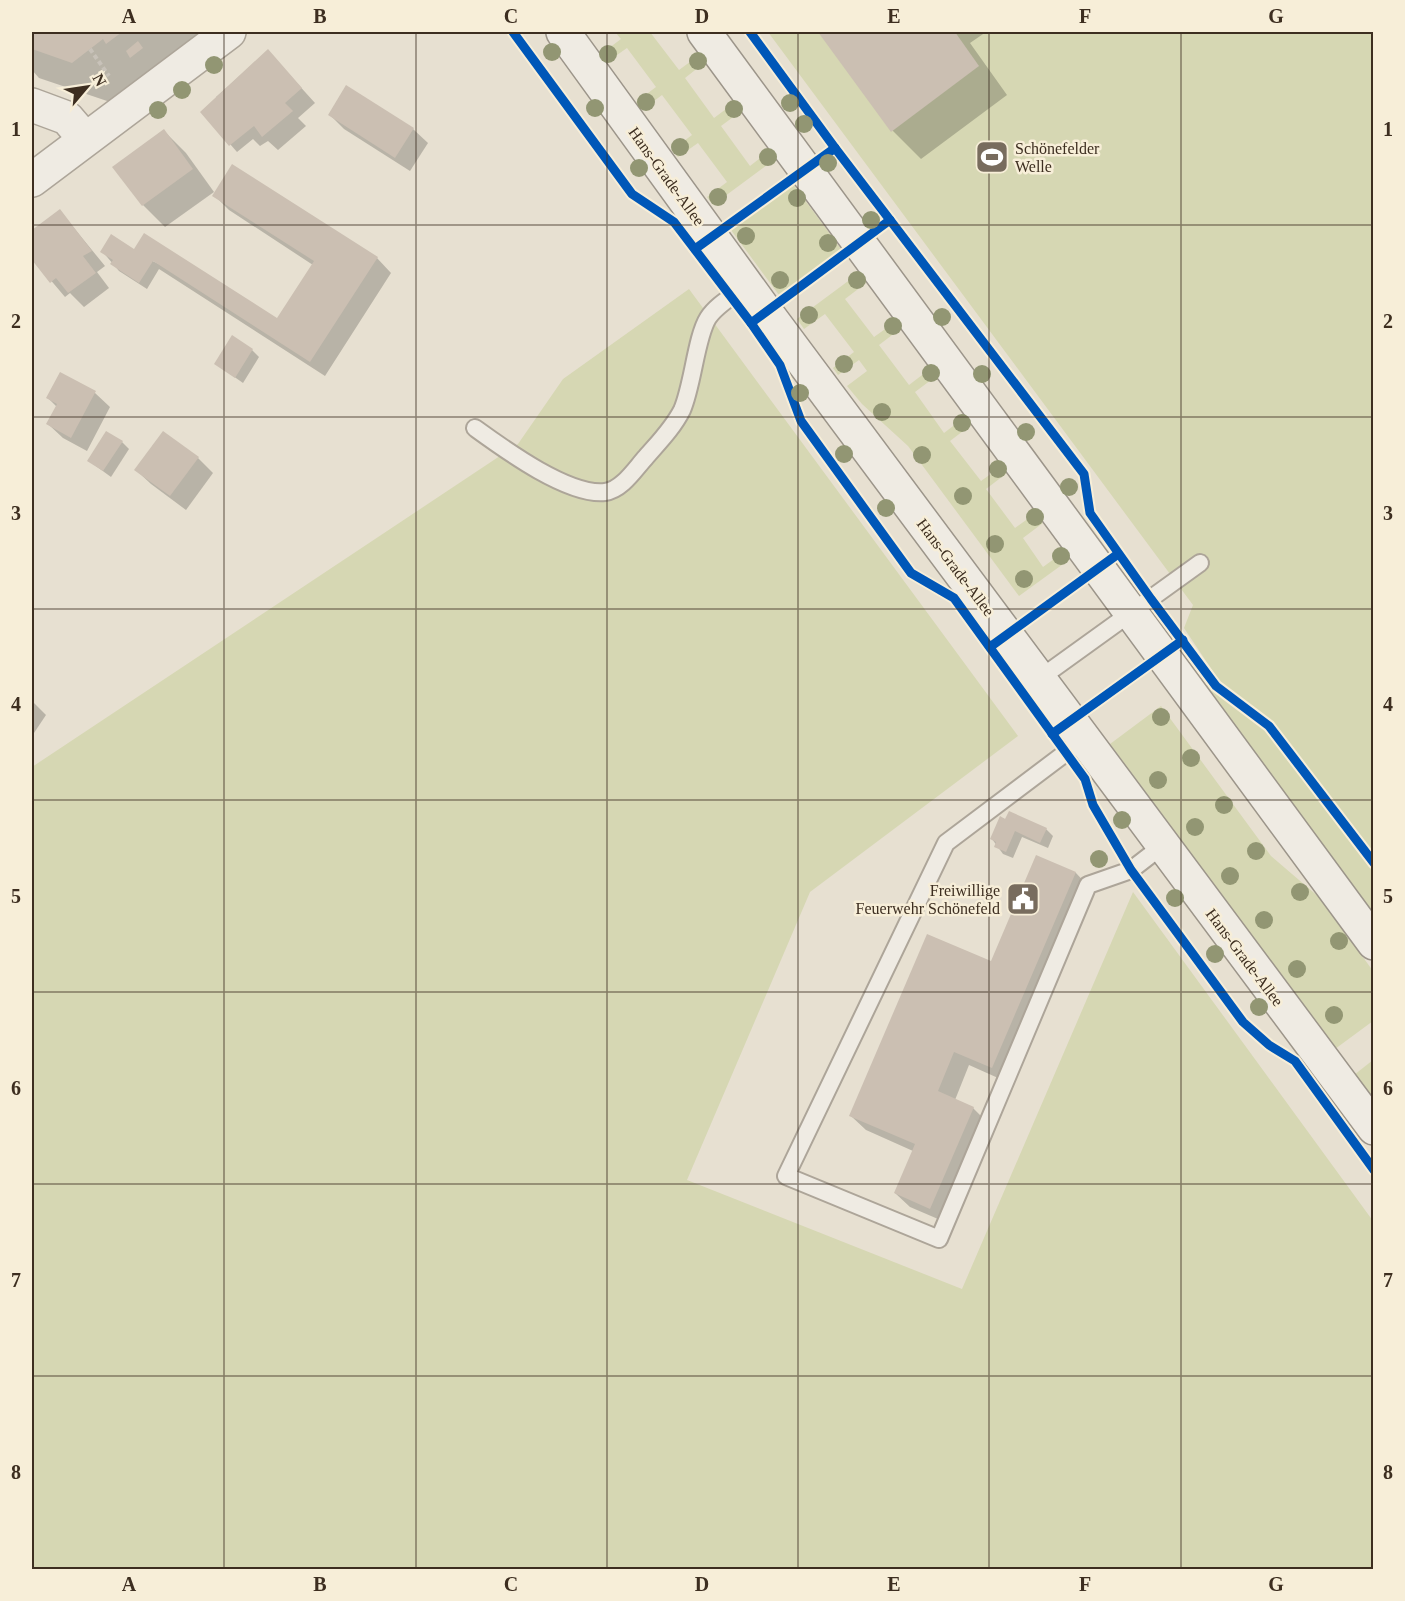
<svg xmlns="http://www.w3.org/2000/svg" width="1405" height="1601" font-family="Georgia,serif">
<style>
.green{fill:#d6d7b3}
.shadow{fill:#0003}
.building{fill:#cbbfb2}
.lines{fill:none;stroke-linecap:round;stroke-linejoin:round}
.lane-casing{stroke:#ada599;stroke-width:20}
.street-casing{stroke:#ada599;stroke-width:36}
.secondary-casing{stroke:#9c958a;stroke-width:36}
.path{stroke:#c8c2b9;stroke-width:4;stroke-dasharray:4.5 3;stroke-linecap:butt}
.lane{stroke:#efebe3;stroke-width:16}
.street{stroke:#efebe3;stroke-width:33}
.secondary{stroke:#efebe3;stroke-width:33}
.cycleway-casing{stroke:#f7eed8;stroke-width:13}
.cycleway{stroke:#0057b8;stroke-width:9}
.tree{fill:#929673}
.grid{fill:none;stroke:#3d2e20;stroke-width:1.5;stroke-opacity:0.55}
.labels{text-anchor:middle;stroke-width:5;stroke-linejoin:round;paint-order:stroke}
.poi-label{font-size:16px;fill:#3d2e20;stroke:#f7eed8;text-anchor:start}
.street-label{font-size:16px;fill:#3d2e20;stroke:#f7eed8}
.neatline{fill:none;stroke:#3d2e20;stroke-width:2}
.grid-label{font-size:20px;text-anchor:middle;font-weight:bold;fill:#3d2e20}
</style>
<rect width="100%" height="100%" fill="#e7e0d1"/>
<g class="green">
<polygon points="615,32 650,32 679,70 698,56 704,63 685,78 714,118 734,103 740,112 721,126 750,166 769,151 775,159 713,205 707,197 727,182 698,143 678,157 672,150 692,135 662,95 642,110 636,102 656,87 627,48 607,62 601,54 621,39"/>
<polygon points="768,32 1373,32 1373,913 1206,686 1216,676 1184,628 1193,605"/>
<polygon points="793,184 841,249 779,295 731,230"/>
<polygon points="859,273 866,283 845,299 874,337 895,322 900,329 879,345 909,385 930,369 935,377 915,392 944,433 965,417 971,425 950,441 981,481 1002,466 1007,473 986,489 1015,528 1036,513 1043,523 1023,538 1043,567 1065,551 1070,559 1019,596 908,446 862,404 847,386 867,371 859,360 838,375 833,368 854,352 825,314 804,329 797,319"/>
<polygon points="689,289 1018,736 810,892 687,1180 962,1289 1133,892 1373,1221 1373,1569 32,1570 32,767 518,444 563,379"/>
<polygon points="1161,706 1271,856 1320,898 1373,971 1373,1021 1335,1049 1110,744"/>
<polygon points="1373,1060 1373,1102 1354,1075"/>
</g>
<g class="shadow">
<polygon points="32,32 212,32 113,103 39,78 32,70"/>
<polygon points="820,32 986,32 970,43 1007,95 921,159 893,131"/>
<polygon points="268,51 315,103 298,118 306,126 278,150 268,141 260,146 253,139 237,152 202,112 222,104 216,97"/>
<polygon points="330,115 413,129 428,143 410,171 344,129"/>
<polygon points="164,131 186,153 214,192 165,227 143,205"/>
<polygon points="214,195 377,258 391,273 325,376 159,269 147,289 119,271 102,251 140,255 277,320 313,265 229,210"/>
<polygon points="60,211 105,266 97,272 109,288 84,307 70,293 65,297 32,258 32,232"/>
<polygon points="252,350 259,357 243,383 216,364"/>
<polygon points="61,374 95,393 110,407 87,451 63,438 48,424 57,407 48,398"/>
<polygon points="122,442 129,449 111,477 89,461"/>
<polygon points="198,458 213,473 186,510 151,484 136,470"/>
<polygon points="32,701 46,715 32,736"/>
<polygon points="1001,818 1046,829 1053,836 1048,848 1022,837 1013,858 1003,854 992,839"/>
<polygon points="1037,857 1076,873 1090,888 1007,1082 969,1065 955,1100 973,1108 988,1123 945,1222 910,1207 895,1193 913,1151 866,1130 851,1116 992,963"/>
</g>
<g class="building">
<polygon points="32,32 122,32 106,44 103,39 72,63 32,49"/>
<polygon points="818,32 955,32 979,66 891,132"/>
<polygon points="138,41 143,48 130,58 126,51"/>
<polygon points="268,49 302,88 285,103 293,111 262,137 254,126 229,146 200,112"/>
<polygon points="346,85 414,128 395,158 328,115"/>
<polygon points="164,129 193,169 142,206 112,167"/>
<polygon points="232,164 378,257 310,362 153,261 139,283 110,264 113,260 100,252 111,234 134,249 144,233 277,318 314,261 212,196"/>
<polygon points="60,209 92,251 83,256 96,273 68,293 56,278 50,283 32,260 32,230"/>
<polygon points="232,335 253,349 235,378 214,364"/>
<polygon points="60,372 96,391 71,438 46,424 57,404 46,398"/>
<polygon points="106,431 123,441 103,471 87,461"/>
<polygon points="163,431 199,457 170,496 134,470"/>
<polygon points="1009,811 1047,828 1040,843 1015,831 1006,852 994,847 996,842 990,839 1000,816 1005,819"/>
<polygon points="1036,855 1076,872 992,1068 954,1052 938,1091 974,1107 930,1209 894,1193 915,1144 849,1116 927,934 991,961"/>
</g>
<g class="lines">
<g class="lane-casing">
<g id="lane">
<path d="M475,428C504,449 568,496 605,492C622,490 635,469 646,457C659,442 673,428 682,410C693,385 696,337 708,318C717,304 735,295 747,285"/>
<polyline points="1039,679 1200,563"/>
<polyline points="1084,739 946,843 786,1176 939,1239 1088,885 1131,870 1162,846"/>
</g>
</g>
<g class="street-casing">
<g id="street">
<polyline points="32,105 67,118 85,139"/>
<polyline points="32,180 229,32"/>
</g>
</g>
<g class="secondary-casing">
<g id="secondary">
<polyline points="563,32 766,312 1374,1128"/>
<polyline points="704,32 1374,943"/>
</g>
</g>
<polyline class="path" points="90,49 109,76"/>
<use href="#lane" class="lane"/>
<use href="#street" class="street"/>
<use href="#secondary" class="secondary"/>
<g class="cycleway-casing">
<g id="cycleway">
<polyline points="513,32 632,194 674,222 751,323 780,365 801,421 911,573 954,598 1085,779 1093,805 1131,870 1243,1022 1269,1045 1295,1061 1374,1170"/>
<polyline points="750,32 835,148 1084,474 1090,513 1151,599 1216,686 1269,726 1374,863"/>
<polyline points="695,249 835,148"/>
<polyline points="751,323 890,220"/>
<polyline points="990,647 1118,554"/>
<polyline points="1052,734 1183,640"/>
</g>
</g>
<use href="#cycleway" class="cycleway"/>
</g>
<g class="tree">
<circle cx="552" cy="52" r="9"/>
<circle cx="608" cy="54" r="9"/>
<circle cx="698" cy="61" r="9"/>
<circle cx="214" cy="65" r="9"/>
<circle cx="182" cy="90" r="9"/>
<circle cx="646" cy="102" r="9"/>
<circle cx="790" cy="103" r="9"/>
<circle cx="595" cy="108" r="9"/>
<circle cx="734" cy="109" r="9"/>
<circle cx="158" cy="110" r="9"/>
<circle cx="804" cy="124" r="9"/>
<circle cx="680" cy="147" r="9"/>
<circle cx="768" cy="157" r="9"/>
<circle cx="828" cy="163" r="9"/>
<circle cx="639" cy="168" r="9"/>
<circle cx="718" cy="197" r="9"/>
<circle cx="797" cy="198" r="9"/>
<circle cx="871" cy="220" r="9"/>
<circle cx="746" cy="236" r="9"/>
<circle cx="828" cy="243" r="9"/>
<circle cx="780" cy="280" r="9"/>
<circle cx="857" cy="280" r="9"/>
<circle cx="809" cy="315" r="9"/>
<circle cx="942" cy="317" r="9"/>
<circle cx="893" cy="326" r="9"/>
<circle cx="844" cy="364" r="9"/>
<circle cx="931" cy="373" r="9"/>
<circle cx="982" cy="374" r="9"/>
<circle cx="800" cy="393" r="9"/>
<circle cx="882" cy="412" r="9"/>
<circle cx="962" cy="423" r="9"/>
<circle cx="1026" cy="432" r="9"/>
<circle cx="844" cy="454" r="9"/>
<circle cx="922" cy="455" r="9"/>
<circle cx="998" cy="469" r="9"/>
<circle cx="1069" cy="487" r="9"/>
<circle cx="963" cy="496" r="9"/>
<circle cx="886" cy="508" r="9"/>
<circle cx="1035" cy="517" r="9"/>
<circle cx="995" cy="544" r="9"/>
<circle cx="1061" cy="556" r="9"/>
<circle cx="1024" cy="579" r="9"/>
<circle cx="1161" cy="717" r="9"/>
<circle cx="1191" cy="758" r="9"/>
<circle cx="1158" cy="780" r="9"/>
<circle cx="1224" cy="805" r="9"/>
<circle cx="1122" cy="820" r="9"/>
<circle cx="1195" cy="827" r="9"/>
<circle cx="1256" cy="851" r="9"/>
<circle cx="1099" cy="859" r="9"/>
<circle cx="1230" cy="876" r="9"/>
<circle cx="1300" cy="892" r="9"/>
<circle cx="1175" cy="898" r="9"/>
<circle cx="1264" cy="920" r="9"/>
<circle cx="1339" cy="941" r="9"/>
<circle cx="1215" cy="954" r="9"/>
<circle cx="1297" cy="969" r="9"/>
<circle cx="1259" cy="1007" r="9"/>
<circle cx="1334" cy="1015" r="9"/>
</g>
<path class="grid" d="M224,32V1570M416,32V1570M607,32V1570M798,32V1570M989,32V1570M1181,32V1570M32,225H1374M32,417H1374M32,609H1374M32,800H1374M32,992H1374M32,1184H1374M32,1376H1374"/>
<defs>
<g id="stadium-square" transform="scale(1.725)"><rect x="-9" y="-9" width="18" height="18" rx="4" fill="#786c5e" stroke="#f7eed8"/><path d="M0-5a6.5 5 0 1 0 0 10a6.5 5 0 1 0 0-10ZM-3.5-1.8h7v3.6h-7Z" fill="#fff"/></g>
<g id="civic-square" transform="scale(1.725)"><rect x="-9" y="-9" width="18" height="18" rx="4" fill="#786c5e" stroke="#f7eed8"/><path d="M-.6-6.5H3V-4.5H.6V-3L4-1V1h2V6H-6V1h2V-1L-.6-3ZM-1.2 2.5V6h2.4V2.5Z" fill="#fff"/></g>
</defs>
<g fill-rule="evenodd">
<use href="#stadium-square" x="992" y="157"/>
<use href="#civic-square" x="1023" y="899"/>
</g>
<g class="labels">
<g class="poi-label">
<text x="1015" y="154">Schönefelder<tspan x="1015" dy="18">Welle</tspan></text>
<text x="1000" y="896" text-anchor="end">Freiwillige<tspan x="1000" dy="18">Feuerwehr Schönefeld</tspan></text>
</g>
<g class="street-label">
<text transform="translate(667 176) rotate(54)" y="6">Hans-Grade-Allee</text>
<text transform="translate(956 567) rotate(53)" y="6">Hans-Grade-Allee</text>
<text transform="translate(1245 957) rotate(53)" y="6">Hans-Grade-Allee</text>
</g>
</g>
<rect width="1405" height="1601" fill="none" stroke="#f7eed8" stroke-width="66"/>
<g transform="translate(87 87) rotate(61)" stroke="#f7eed8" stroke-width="4.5" paint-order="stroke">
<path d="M0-4.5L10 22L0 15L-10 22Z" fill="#3d2e20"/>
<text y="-9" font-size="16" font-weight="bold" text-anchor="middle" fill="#3d2e20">N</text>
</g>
<rect x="33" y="33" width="1339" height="1535" class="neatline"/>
<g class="grid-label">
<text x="129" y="23">A</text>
<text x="320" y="23">B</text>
<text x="511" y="23">C</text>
<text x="702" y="23">D</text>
<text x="894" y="23">E</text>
<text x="1085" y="23">F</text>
<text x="1276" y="23">G</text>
<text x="16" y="136">1</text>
<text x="1388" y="136">1</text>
<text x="16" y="328">2</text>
<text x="1388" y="328">2</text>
<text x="16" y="520">3</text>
<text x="1388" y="520">3</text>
<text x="16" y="711">4</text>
<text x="1388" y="711">4</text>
<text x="16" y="903">5</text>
<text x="1388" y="903">5</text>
<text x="16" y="1095">6</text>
<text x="1388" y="1095">6</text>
<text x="16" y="1287">7</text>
<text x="1388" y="1287">7</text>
<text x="16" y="1479">8</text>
<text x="1388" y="1479">8</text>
<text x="129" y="1591">A</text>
<text x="320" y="1591">B</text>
<text x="511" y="1591">C</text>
<text x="702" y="1591">D</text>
<text x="894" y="1591">E</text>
<text x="1085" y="1591">F</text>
<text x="1276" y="1591">G</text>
</g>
</svg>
